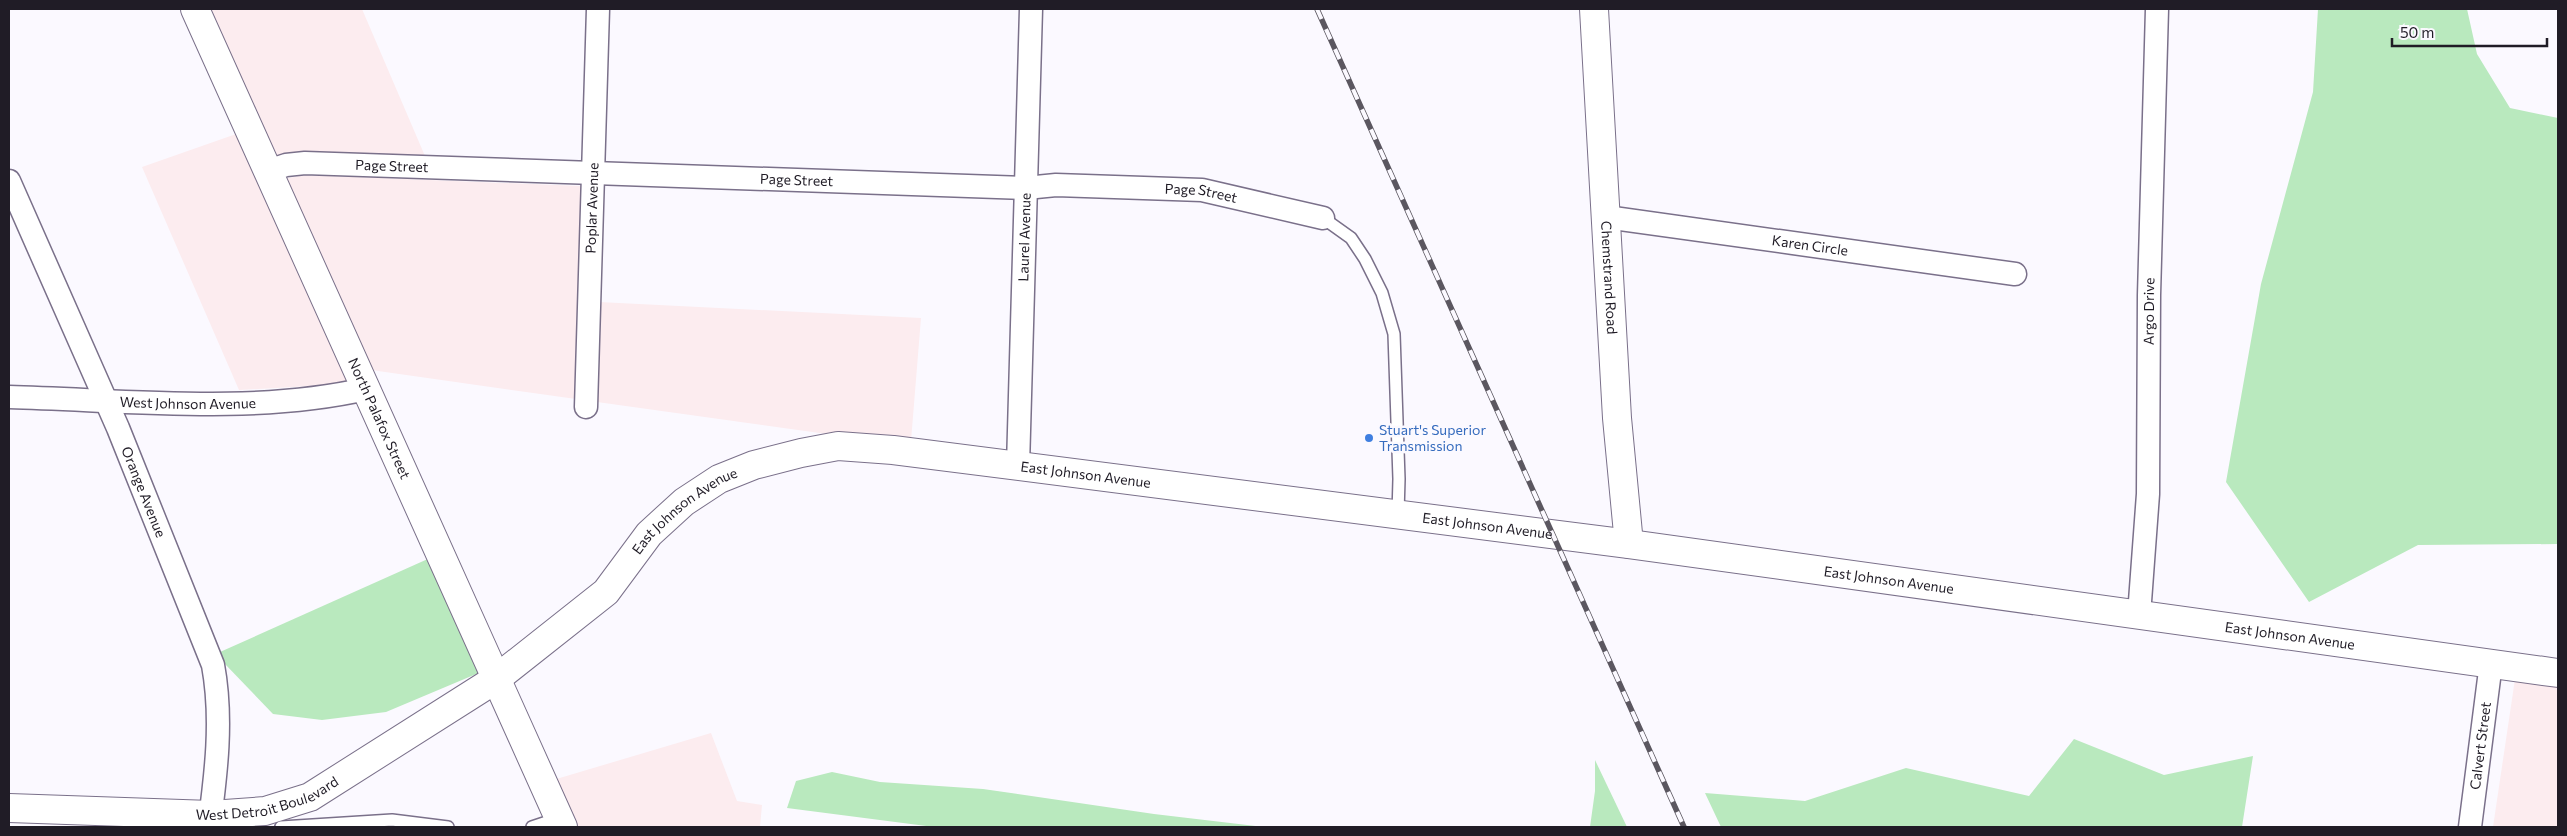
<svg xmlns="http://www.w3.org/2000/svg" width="2567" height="836" font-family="Commissioner,sans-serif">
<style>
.commercial{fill:#fcecef}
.green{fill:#b9e9be}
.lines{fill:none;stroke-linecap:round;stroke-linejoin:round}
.service-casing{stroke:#7a708a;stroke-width:14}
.minor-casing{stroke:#7a708a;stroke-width:25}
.tertiary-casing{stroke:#7a708a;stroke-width:30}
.secondary-casing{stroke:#7a708a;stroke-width:30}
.service{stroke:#fff;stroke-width:11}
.minor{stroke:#fff;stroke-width:22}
.tertiary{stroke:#fff;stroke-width:28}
.secondary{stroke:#fff;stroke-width:28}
.rail-casing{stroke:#5b5760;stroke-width:5.5}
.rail{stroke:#fbf9ff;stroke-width:4;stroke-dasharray:11;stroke-linecap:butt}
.shop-dot{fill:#3f7fe0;stroke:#fbf9ff;stroke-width:2}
.labels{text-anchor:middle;stroke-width:5;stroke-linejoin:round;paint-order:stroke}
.street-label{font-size:14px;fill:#201c26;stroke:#fbf9ff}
.shop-label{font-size:14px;fill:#366cbe;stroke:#fbf9ff;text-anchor:start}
</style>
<rect width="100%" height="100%" fill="#fbf9ff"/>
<g class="commercial">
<polygon points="207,9 362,9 425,156 305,151 286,153 273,157"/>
<polygon points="239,133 350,381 328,385 239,390 142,167"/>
<polygon points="305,175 581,186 576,399 371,370 283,179"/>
<polygon points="599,302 921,318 911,441 834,435 597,402"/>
<polygon points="2515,679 2558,685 2558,827 2493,827"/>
<polygon points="711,733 737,801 762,805 760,827 574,827 553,780"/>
</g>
<g class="green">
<polygon points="2318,9 2467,9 2477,54 2510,108 2558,118 2558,544 2418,545 2309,602 2226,482 2261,284 2313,92"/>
<polygon points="430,558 481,672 386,712 322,720 273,714 224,663 220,652"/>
<polygon points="2074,739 2164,775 2253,756 2242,827 1721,827 1705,793 1805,801 1906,768 2029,796"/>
<polygon points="1595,760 1627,827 1590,827 1595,791"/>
<polygon points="832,772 880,782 983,789 1154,814 1264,827 934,827 787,808 796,781"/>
</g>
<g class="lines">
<g class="service-casing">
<g id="service">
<polyline points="1323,218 1351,238 1365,259 1382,293 1394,334 1399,479 1398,514"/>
<polyline points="281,827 392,820 448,827"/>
<polyline points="532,827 559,818"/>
</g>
</g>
<g class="minor-casing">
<g id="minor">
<path id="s1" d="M268,171L286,165L305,163L1026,188L1056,185L1202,190L1323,218"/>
<path id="s2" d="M9,181L118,428L213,665C223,719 216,774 209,827"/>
<path id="s3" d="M1606,217L2015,274"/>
<path id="s4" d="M9,397C126,400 250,415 366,389"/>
<path id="s5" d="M586,407L598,9"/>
<path id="s6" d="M1018,466L1031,9"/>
<path id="s7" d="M2139,615L2148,494L2149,295L2157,9"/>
<path id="s8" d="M2470,827L2491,663"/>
</g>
</g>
<g class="tertiary-casing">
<g id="tertiary">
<path id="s9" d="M1594,9L1617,418L1629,544"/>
<path id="s10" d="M9,808L211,815L265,811L310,797L496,679"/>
</g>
</g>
<g class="secondary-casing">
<g id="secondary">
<path id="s11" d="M195,9L563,827"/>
<path id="s12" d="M496,679L606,592L649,534L684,502L719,479L754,465L801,453L838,446L893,450L1629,544L2558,673"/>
</g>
</g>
<use href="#service" class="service"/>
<use href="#minor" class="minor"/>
<use href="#tertiary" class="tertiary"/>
<use href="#secondary" class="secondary"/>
<g class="rail-casing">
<polyline id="rail" points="1317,9 1684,827"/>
</g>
<use href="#rail" class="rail"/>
</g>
<circle class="shop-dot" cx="1369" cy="438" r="5"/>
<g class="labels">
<g class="street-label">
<text dy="5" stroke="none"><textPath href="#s1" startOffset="125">Page Street</textPath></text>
<text dy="5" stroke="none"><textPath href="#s1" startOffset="530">Page Street</textPath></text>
<text dy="5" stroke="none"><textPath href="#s1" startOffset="935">Page Street</textPath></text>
<text dy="5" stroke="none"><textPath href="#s5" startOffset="199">Poplar Avenue</textPath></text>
<text dy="5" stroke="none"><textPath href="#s6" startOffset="229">Laurel Avenue</textPath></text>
<text dy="5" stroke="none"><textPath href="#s3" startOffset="206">Karen Circle</textPath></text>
<text dy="5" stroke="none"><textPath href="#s9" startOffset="269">Chemstrand Road</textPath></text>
<text dy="5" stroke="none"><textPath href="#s7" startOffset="304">Argo Drive</textPath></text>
<text dy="5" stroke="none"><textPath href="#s4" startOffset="179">West Johnson Avenue</textPath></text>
<text dy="5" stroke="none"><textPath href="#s11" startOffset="449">North Palafox Street</textPath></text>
<text dy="5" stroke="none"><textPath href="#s12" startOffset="675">East Johnson Avenue</textPath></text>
<text dy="5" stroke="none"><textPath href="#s2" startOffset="339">Orange Avenue</textPath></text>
<text dy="5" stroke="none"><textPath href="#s12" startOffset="255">East Johnson Avenue</textPath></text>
<text dy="5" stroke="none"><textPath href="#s12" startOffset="1080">East Johnson Avenue</textPath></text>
<text dy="5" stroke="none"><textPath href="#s12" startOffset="1485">East Johnson Avenue</textPath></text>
<text dy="5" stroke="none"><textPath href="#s12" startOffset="1890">East Johnson Avenue</textPath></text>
<text dy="5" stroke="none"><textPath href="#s8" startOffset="82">Calvert Street</textPath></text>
<text dy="5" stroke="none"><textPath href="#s10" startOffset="261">West Detroit Boulevard</textPath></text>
</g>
<g class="shop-label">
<text x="1379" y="435">Stuart's Superior<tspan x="1379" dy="16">Transmission</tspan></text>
</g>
</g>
<rect width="2567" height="836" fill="none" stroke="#201c26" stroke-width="20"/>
<path d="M2392 38v8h155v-8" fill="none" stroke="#201c26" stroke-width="2.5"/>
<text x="2400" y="38" font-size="15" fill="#201c26" stroke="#fbf9ff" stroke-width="4" paint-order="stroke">50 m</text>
</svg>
